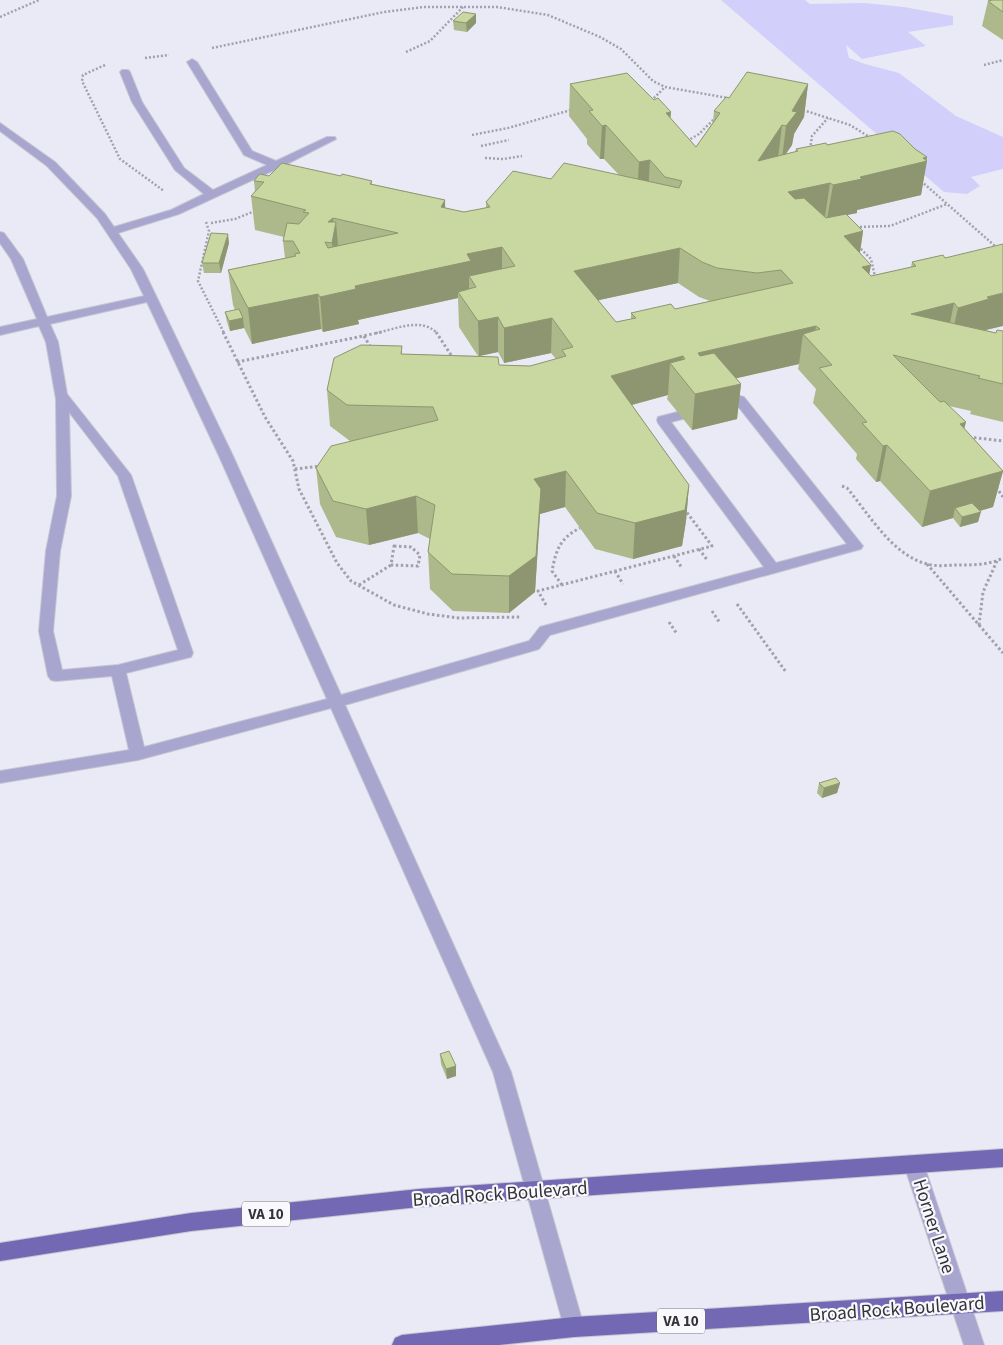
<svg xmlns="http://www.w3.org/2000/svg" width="1003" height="1345" font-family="'Source Sans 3',sans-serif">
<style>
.green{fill:#d2cffa}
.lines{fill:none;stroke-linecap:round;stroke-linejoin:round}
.minor-casing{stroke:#c6c5d1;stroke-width:2}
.major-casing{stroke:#c6c5d1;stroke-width:2}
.path-far1{stroke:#a2a1ab;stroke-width:2.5;stroke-dasharray:2 2;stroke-linecap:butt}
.path{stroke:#a2a1ab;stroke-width:3;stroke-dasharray:2.5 2.5;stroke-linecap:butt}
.minor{fill:#a8a5cf;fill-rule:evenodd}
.major{fill:#7368b4;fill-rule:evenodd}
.wall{fill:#adb98a;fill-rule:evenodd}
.shaded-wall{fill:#8d9670}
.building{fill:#c9d7a0;stroke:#8d9670;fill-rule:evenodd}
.labels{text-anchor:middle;stroke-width:4.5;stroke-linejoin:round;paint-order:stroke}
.shield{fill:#f8f8fd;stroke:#6f6e73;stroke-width:1}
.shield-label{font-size:15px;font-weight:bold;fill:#343338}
.near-street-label{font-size:19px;fill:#343338;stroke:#f8f8fd}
</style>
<rect width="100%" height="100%" fill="#eaeaf7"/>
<polygon class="green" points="721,0 805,0 810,4 865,3 904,7 953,16 953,25 908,32 926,46 862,59 846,45 849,58 865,64 899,73 956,116 1003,137 1003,169 971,177 980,186 967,194 944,192"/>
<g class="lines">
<g class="minor-casing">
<g id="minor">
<path d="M192,59L197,62L252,151L276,161L327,137H335L336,139L281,167L179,214L118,233L143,269L157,298L233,456L341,695L529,641L540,627L764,567L658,423L657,420L658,417L740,396L744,397L863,546L861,549L550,635L539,649L345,705L511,1072L584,1327L581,1334L574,1337L567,1334L564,1327L493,1072L331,708L138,760L0,783V771L129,750L112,676L56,681L51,680L48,676L39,631L46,551L57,496L56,399L46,342L39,326L0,335V327L37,319L11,259L0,243V232L4,233L23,259L47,317L144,296L131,269L97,218L47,166L0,131V123L55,162L105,214L114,227L171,210L204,194L175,170L132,102L120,72L122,70H128L130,72L142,102L184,168L213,190L267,165L244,155L187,62ZM147,302L219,456L327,699L144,747L126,673L191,657L193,653L131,475L67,394L58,342L50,324ZM737,405L847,544L776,563L671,422ZM69,412L118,476L178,650L118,665L62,670L53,631L60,551L71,496Z"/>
<polygon points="914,1156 921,1159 924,1165 984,1345 964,1345 904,1165 907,1159"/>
</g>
</g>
<g class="major-casing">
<g id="major">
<polygon points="1003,1149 1003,1167 419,1207 191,1231 0,1261 0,1243 191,1213 419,1189"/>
<polygon points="1003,1291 1003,1311 574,1337 499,1345 392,1345 395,1338 402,1335 574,1317"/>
</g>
</g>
<g class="path-far1">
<polyline points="0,17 39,0"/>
<polyline points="212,48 384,12 423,7 497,7 548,15 600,37 621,49 653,81 665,87 728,98"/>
<polyline points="406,52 430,41 463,7"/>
<polyline points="145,58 169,55"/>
<polyline points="105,65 83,75 82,81 120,159 164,191"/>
<polyline points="984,65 1003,60"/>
<polyline points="651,101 665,87"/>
<polyline points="803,110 850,125 871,138"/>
<polyline points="472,135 508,128 571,110"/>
<polyline points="687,141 699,134 715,118"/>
<polyline points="481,146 509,140"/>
<polyline points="810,149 812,136 828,118"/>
<polyline points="485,158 503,159 522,156"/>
<polyline points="921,181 1003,253"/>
<polyline points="206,222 209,231 198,281 224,333"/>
<polyline points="211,223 235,219 255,211"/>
<polyline points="856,227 890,226 947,204"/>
<polyline points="858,246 871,259 875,277"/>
<path d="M376,333C396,329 421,317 437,333"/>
</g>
<g class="path">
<polyline points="223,332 265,417 293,461 299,489 337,563 351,581 394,605 428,614 459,618 520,617"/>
<polyline points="436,332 453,358"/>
<polyline points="364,336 371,348"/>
<polyline points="237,362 382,332"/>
<polyline points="969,437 1003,441"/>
<polyline points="295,469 321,466"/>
<path d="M842,486L847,488C869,514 892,555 927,564C937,567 948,565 958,565C973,565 989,565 1003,558"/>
<polyline points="996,487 1003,497"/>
<polygon points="394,546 411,547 420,555 418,566 391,565"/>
<polyline points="699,549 708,561"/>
<polyline points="674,556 682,568"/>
<polyline points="927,564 979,625 983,592 997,561"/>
<polyline points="615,571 623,584"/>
<polyline points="359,585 391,565"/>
<path d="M562,585L552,571C556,550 560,538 580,528"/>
<polyline points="737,604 786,672"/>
<polyline points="546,605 538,591 712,546 685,510"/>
<polyline points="712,611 720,623"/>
<polyline points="669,622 677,634"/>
<polyline points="979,625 1003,653"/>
</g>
<use href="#minor" class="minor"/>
<use href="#major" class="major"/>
</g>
<g class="wall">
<polygon points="1003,0 1003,40 982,26 988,1"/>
<polygon points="476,14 476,23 467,32 454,30 453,21"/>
<path d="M570,84L654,100L671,112L670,118L696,147L713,122L714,111L729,98L808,84L804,117L794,134L792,145L786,154L795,152L796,149L827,145L915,149L927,157L921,195L857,210V213L847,215L863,231L860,253L869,274L871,276L911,267L912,262L985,330L996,333L1003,331V422L970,414L971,411L949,406L964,428L1003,471L993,507L980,511L978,522L960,527L953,518L922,527L880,481L876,482L856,459L857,454L813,403L816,389L798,369L799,364L736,378L741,384L737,419L692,430L667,399L668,395L632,405L689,485L686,521L682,546L633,559L595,549L565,507L540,514L535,592L509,613L453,611L430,589L428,552L430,539L418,533L369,545L336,537L320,504L316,468L353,441H350L330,426L327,390L402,346V354L478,356L459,327L458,298L358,320L359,324L323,332L321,329L252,344L244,328L230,331L227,322L225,312L235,310L233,305L228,270L285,258L283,241L284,237L255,230L251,196L255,191L254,181L269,176H341L372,181V184L445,200V208L464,212L486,208V202L551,179L619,175L604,159H600L587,144V139L569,116ZM678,283L699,297L710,301L675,309L631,313V319L616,322L598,300ZM498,352L504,363L551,353L556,359L530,366L499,365L480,356Z"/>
<polygon points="229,243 221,273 204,273 202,263"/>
<polygon points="819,783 840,783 837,793 822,798 817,793"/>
<polygon points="440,1054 456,1066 456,1076 447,1079 441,1064"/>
</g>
<g class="shaded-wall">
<polygon points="476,14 476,23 467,32 466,23"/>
<polygon points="808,84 804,117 794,134 792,145 782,159 786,126 792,111"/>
<polygon points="671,112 668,145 666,113"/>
<polygon points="606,125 604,159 600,159 602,126"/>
<polygon points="782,125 778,158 758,161"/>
<polygon points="927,157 926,161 927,161 921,195 857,210 857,213 827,219 833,185"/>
<polygon points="650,160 648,193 637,195 639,162"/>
<polygon points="830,183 825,217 784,226 788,192"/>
<polygon points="445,200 446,234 441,207"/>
<polygon points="333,218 334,232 336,222 339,257 335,277 332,243 328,222"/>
<polygon points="863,231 858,266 844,236"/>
<polygon points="228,234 229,243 221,273 219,263"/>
<polygon points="502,247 502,281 469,276 469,296 458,292 458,298 358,320 359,324 323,332 320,297 355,286 467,254"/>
<polygon points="680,248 678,283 572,306 574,271"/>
<polygon points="871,265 865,299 862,267"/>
<polygon points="1003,293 1003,326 982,331 950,343 958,308 987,297"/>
<polygon points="318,294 321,329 252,344 248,308"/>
<polygon points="954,303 947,338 911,314"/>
<polygon points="498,317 498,352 479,356 478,321"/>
<polygon points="243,318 244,328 230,331 229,321"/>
<polygon points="552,318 551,353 504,363 504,328"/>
<polygon points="816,326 813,345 803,334 799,364 694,388 698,353"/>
<polygon points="683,356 681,376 670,363 668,395 609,411 611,376"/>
<polygon points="741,384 737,419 692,430 695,394"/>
<polygon points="966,422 957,458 960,424"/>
<polygon points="887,445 880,481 876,482 883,446"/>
<polygon points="566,471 565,507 540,514 535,592 509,613 509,576 534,479"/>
<polygon points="1003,471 993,507 962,516 955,508 953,518 922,527 930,491"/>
<polygon points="689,485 686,521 682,546 633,559 635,523"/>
<polygon points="416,496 418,533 369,545 366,509"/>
<polygon points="981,512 978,522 960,527 962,517"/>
<polygon points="840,783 837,793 822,798 824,788"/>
<polygon points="456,1066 456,1076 447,1079 446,1069"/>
</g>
<g class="building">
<polygon points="993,0 1003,0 1003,12 988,1"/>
<polygon points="463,12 476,14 466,23 453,21"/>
<path d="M747,72L808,84L792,111L797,112L786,126L782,125L758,161L798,151L796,149L826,143L827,145L893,131L900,134L915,149L927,157L923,158L927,161L860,177L862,179L833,185L830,183L788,192L795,199L804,198L826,218L846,214L863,231L844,236L871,265L862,267L871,276L916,266L912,262L943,255L945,258L1003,244V293L987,297L989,299L958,308L954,303L911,314L996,333L997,330L1003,331V384L978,378L980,376L893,355L940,402L944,401L966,422L960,424L1003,471L930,491L887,445L883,446L862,423L867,422L819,368L832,365L803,334L820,329L816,326L698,353L700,356L714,353L741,384L695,394L670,363L685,359L683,356L611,376L689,485L685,510L635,523L597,513L566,471L534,479L541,489L536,556L509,576L452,574L428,552L435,505L416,496L366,509L333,501L316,468L331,446L438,420L433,407L347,405L327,390L334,358L361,345L402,346L401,354L498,357L499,365L530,366L566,356L562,350L573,347L552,318L504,328L498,317L478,321L458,292L476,287L469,276L515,266L502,247L467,254L471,261L355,286L356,289L320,297L318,294L248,308L228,270L296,256L294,254L300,253L293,241H283L287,223L299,224L309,213L303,212L306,210L251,196L264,182L254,181L257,177L260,174L269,176L282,163L341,176L342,174L372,181L370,184L445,200L441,207L464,212L490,207L486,202L513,171L551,179L564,163L679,188L682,181L665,177L650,160L639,162L606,125L602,126L589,111L593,110L570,84L627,73L654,100L658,98L671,112L666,113L696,147L720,113L714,111L726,97L729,98ZM333,218L398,233L328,248L325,242L332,243L336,222H328ZM680,248L702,262L717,268L757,273L781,270L793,283L675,309L671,304L631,313L636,318L616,322L574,271Z"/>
<polygon points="211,233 228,234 219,263 202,263"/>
<polygon points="239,309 243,318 229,321 225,312"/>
<polygon points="972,503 981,512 962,517 955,508"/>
<polygon points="836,778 840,783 824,788 819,783"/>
<polygon points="449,1051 456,1066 446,1069 440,1054"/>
</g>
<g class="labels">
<g class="shield">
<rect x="242" y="1201.5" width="48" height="25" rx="4"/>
<rect x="657" y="1308.5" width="48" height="25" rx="4"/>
</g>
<g class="shield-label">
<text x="266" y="1219">VA 10</text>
<text x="681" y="1326">VA 10</text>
</g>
<g class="near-street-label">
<text transform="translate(500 1193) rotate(-4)" y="7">Broad Rock Boulevard</text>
<text transform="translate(935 1226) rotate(72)" y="7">Horner Lane</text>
<text transform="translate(897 1308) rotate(-4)" y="7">Broad Rock Boulevard</text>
</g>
</g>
</svg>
